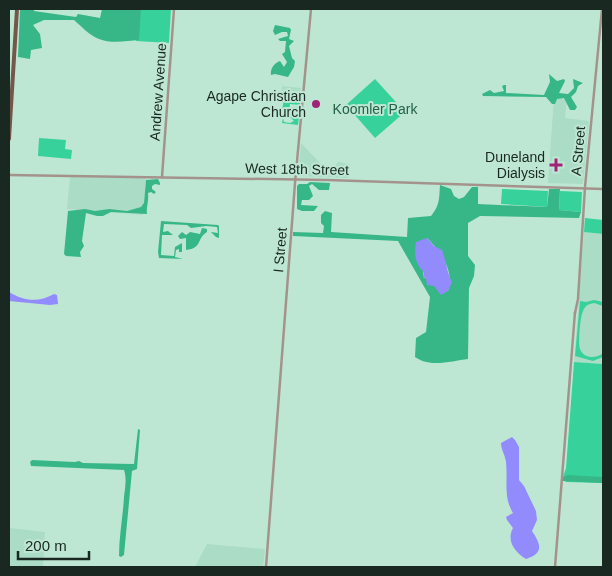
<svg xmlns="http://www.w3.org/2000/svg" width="612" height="576" font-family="Helvetica,sans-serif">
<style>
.built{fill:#abdcc5}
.green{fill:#37d29b}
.forest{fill:#37b788;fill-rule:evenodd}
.water{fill:#928bfd}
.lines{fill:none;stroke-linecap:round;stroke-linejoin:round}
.minor{stroke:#a4938c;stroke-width:2.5}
.major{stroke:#74574a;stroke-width:4}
.poi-dot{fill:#a02378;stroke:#bee7d3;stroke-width:2}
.labels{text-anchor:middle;stroke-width:4;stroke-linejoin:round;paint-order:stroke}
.street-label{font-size:14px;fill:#192821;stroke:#bee7d3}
.poi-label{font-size:14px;fill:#192821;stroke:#bee7d3;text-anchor:end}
.park-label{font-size:14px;fill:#216148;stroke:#bee7d3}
</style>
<rect width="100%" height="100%" fill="#bee7d3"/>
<g class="built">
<polygon points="282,86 301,88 300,102 281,101"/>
<polygon points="554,97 567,99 565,118 589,121 583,184 548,183"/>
<polygon points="301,143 321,164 330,172 338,162 350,164 349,178 298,176"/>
<polygon points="70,177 146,178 143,215 67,209"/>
<polygon points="584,232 603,234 603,364 574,362"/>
<polygon points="9,528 45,532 43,567 9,567"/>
<polygon points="207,544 265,549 263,567 195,567"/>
</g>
<g class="green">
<polygon points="139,9 171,9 169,43 136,41"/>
<polygon points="375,79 405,112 375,138 346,105"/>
<polygon points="284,100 300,102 300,105 290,104 289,112 293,112 293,107 300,107 298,125 282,123 283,118 284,122 290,123 294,121 291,118 283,116 281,114"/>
<polygon points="39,138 66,140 65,149 72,150 71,159 38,156"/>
<polygon points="502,189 548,191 547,207 501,204"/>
<polygon points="560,191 582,192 581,212 559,210"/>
<polygon points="585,218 603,220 603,234 584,232"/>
<path d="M594,300L603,302V306L594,303C589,304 586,305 584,309C580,314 578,343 580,349C584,359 596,359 603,353V357L593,361L575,356L580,301L586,302Z"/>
<polygon points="574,362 603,364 603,483 566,482 563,477 566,468"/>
</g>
<g class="forest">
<path d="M20,9H34V11L76,17L78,14L100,18L102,9H141L139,40C127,41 111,44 99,39C90,36 81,26 74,20H44L33,25L40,34L42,48L31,50L30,59L18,57Z"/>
<path d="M275,25L290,28L291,30L289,39L294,41L289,46L292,58L295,61L294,67L288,77L275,74L271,75C270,69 274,63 280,61L284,67L287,62L282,54L285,52L286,41H280L278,39L288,36L287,32H282L275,35L273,31Z"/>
<polygon points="549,74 557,81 564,79 565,81 559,93 568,94 574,88 573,79 583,83 578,86 576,92 571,97 577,107 575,110 570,110 564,98 557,99 555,104 552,104 546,97 483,96 482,94 490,90 494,93 504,91 502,86 504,85 506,85 506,93 544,95 550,82"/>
<path d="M146,180L158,179L160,183V185L155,184L152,186V189L156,192L154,194L151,192L148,193C149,201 146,208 147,214L111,212L103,216H97L86,213L82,241L84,246L80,252L81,257L66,256L64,254L68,211L85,209L95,211L109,209L127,211L141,207L144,203Z"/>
<polygon points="310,182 330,183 329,190 319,190 312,184 309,186 313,196 309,200 302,200 301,205 318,206 314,211 302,211 297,209 297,186 299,184 307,184"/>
<path d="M440,185L451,189L454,196L459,199L464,197L472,187H478V204L547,207L549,189H560L559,210L581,212L579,218L480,216L468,223V256L475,265L474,276L469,288L468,359C452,361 430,368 415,357L416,338L426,332L430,297L398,241L293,236V232L323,233L324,226L321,223V215L325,211L332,213L331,232L407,237L408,218L431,216C440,205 439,199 440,185ZM427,238C440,251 455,271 448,291C432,289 435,282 423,277Z"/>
<polygon points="161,221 218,225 219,226 219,238 216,237 211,232 218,233 217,227 206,226 191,228 187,225 164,224 163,232 168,231 173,235 162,235 161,255 174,256 175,247 182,243 182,252 179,252 179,249 176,250 175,257 183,259 159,258 158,252"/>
<path d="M202,228L207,229V232C196,239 203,248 186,250V238L180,239L178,236L182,232L186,235L190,232L200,234Z"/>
<path d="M138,429L140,430L137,469L132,471L124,555L121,557L119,556C119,536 123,516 124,497C125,488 127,479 124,470L31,466L30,462L32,460L75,462L79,461L83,463L134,464Z"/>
<polygon points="568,475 603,477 603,483 563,481 563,477"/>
</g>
<g class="water">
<path d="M427,238L434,246L442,250C446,260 447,273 452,282L448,291L441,295L434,286L427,285L426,278L423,277L424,272C415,264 414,254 416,242Z"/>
<path d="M9,292C24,301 38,303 54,294L57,295L58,304L50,305L9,301Z"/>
<path d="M512,437L515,440L519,447V480L524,486L536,511L537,520L532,531C540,543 545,553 526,559C515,552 506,541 513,528L507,520L506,517L513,513C503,497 508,480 506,462C505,454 501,450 501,443Z"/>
</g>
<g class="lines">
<g class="minor">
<polyline points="9,175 327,180 603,189"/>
<polyline points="162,177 174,9"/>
<polyline points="575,313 578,299 585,187 602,9"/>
<polyline points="266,567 295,183 311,9"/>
<polyline points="555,567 575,312"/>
</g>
<polyline class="major" points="9,139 17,9"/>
</g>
<g class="poi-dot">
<circle cx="316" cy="104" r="5"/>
<path d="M553.5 157.5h5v5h5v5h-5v5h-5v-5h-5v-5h5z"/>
</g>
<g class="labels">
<g class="street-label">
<text transform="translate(158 92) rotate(-86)" y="5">Andrew Avenue</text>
<text transform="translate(578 151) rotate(-85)" y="5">A Street</text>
<text transform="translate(297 169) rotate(1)" y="5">West 18th Street</text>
<text transform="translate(280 250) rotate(-85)" y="5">I Street</text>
</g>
<g class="poi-label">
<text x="306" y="101">Agape Christian<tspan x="306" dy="16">Church</tspan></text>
<text x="545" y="162">Duneland<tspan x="545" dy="16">Dialysis</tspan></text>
</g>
<g class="park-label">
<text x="375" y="114">Koomler Park</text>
</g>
</g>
<rect width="612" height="576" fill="none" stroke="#192821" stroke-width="20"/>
<path d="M18 551v8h71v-8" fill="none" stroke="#192821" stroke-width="2.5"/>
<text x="25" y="551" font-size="15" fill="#192821" stroke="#bee7d3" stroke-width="4" paint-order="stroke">200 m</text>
</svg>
